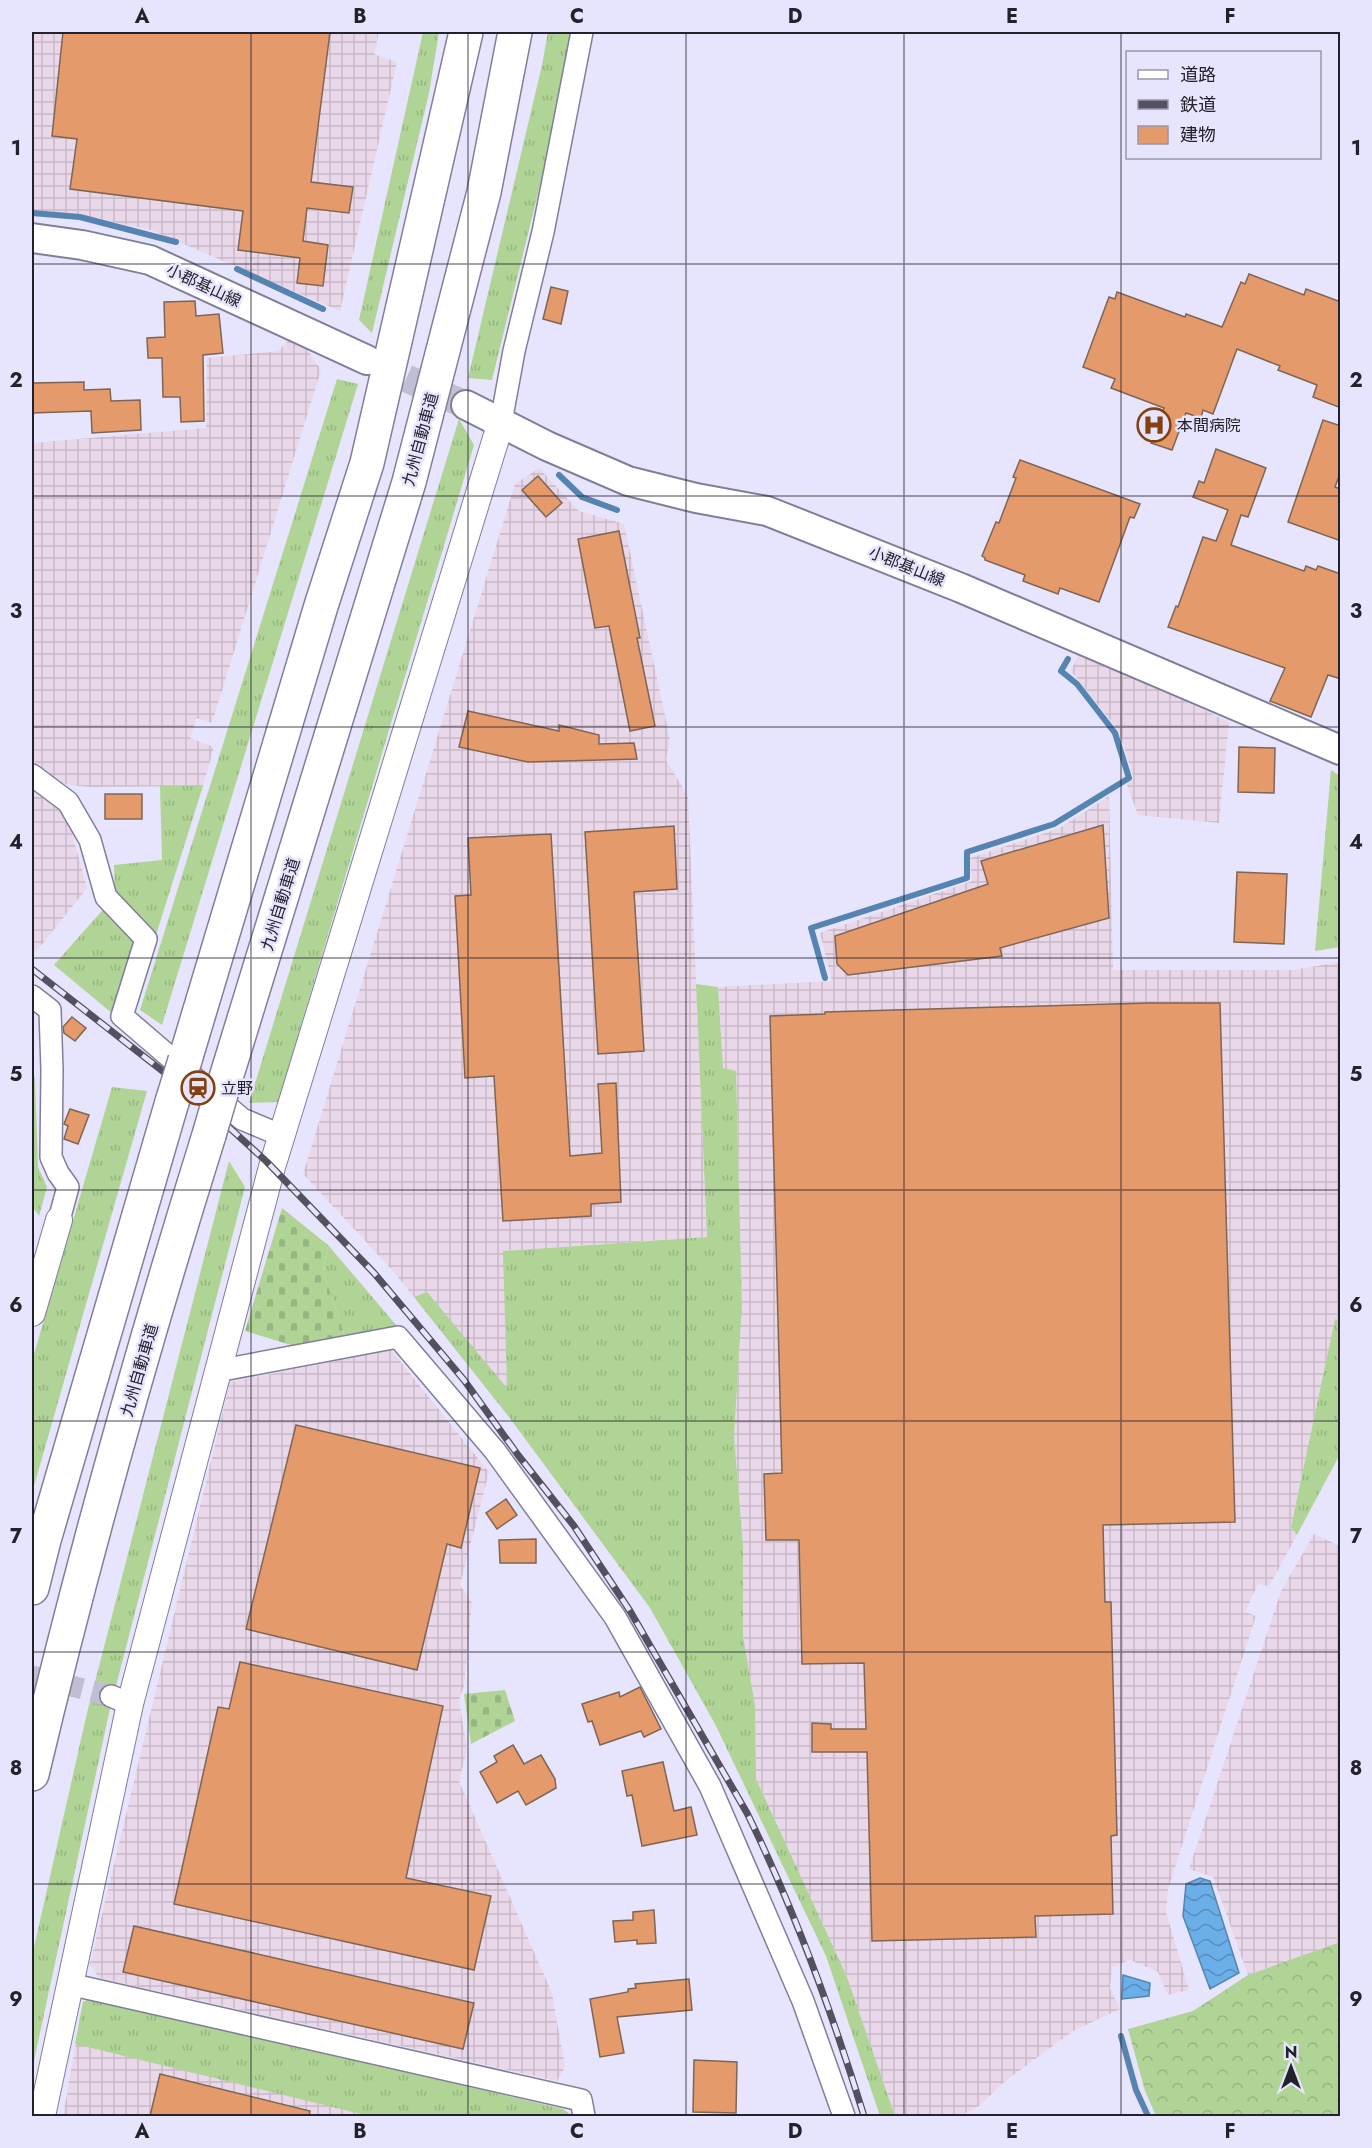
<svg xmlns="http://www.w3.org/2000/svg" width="1372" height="2148" font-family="Jost,'Noto Sans JP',sans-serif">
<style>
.industrial{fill:url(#industrial-grid)}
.grass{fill:url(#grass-tufts)}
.forest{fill:url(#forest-crowns)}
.cemetery{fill:url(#cemetery-stones)}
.water{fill:url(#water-waves);stroke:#5584b0;stroke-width:1.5}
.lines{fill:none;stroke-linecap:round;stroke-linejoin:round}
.stream{stroke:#5584b0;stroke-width:6}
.building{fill:#e49a6a;stroke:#7f6555;stroke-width:1.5}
.minor-tunnel{stroke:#c0bed3;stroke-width:21;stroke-dasharray:21 10;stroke-linecap:butt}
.secondary-tunnel{stroke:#c0bed3;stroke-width:28;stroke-dasharray:28 14;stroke-linecap:butt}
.minor-casing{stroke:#817e99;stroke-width:24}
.tertiary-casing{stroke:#817e99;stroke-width:28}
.secondary-casing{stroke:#817e99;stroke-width:32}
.motorway-casing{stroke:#817e99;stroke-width:36}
.minor{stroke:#fff;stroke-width:21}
.tertiary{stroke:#fff;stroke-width:26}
.secondary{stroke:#fff;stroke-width:28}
.motorway{stroke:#fff;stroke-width:33}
.rail-casing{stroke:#53515f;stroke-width:7}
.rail{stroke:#e7e5fd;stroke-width:4.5;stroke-dasharray:14;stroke-linecap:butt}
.motorway-bridge-casing{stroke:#817e99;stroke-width:36;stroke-linecap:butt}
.motorway-bridge{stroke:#fff;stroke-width:33}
.grid{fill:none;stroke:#23212c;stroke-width:1.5;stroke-opacity:0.55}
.labels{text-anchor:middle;stroke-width:5;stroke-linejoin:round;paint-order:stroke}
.street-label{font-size:16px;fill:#23212c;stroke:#e7e5fd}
.poi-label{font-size:16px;fill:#23212c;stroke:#e7e5fd;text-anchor:start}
.neatline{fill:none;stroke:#23212c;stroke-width:2}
.grid-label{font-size:20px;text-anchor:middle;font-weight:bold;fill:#23212c}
</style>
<defs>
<pattern id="industrial-grid" width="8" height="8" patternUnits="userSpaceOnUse" patternTransform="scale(1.5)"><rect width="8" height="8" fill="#e9d8e9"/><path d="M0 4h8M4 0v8" fill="none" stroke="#c8b9c8"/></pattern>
<pattern id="grass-tufts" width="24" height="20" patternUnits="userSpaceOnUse" patternTransform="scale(1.5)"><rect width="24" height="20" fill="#afd495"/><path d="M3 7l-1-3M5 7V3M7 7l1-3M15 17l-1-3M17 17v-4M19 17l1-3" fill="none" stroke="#96b681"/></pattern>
<pattern id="forest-crowns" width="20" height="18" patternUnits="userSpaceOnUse" patternTransform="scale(1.5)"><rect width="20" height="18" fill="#afd495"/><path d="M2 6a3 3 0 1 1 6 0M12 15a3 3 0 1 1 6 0" fill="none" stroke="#96b681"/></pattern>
<pattern id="cemetery-stones" width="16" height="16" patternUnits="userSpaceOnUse" patternTransform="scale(1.5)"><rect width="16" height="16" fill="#afd495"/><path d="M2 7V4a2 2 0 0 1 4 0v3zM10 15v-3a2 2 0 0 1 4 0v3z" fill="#96b681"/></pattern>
<pattern id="water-waves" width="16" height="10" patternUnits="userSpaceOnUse" patternTransform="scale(1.5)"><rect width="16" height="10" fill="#6aafe8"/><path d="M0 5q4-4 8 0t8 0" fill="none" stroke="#578ebc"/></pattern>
</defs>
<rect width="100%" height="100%" fill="#e7e5fd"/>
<g class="industrial">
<polygon points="32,32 379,32 374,54 397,62 340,311 151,230 81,215 32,213"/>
<polygon points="288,341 306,348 321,370 212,723 197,718 190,738 214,747 203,786 90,787 63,784 40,769 32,758 32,443 206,428 207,358 278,351"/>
<polygon points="539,468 579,511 624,524 670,739 666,760 688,796 707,1237 504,1251 509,1417 394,1272 303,1174 515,484"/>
<polygon points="1080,651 1229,722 1219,823 1138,815 1127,785 1133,776 1119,731 1071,671"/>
<polygon points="32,786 66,811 87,888 36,952 32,949"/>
<polygon points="1109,796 1113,970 1293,970 1340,962 1340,1321 1335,1320 1291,1527 1297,1535 1269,1586 1258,1584 1245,1612 1256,1616 1168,1889 1166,1912 1189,1990 1168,1995 1158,1972 1130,1960 1112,1967 1110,1988 1120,2009 1073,2031 1004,2082 979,2106 960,2116 895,2116 847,1977 756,1779 755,1705 743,1636 743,1546 734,1436 742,1305 736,1071 723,1069 718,987 832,981 820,933 972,881 970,858 1060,828"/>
<polygon points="391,1350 489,1472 460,1585 472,1603 464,1686 459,1700 467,1749 459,1781 552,1993 565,2067 557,2081 99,1978 90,1964 230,1382"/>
<polygon points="1314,1534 1340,1546 1340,1942 1248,1975 1213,1877 1189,1869 1281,1591"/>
<polygon points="83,2002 563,2109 572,2116 63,2116"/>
</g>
<g class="grass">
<polygon points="423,32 439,32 429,93 372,333 359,320"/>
<polygon points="548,32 574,32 566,80 492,380 468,378 542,65"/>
<polygon points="337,379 358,384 162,1025 140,1010"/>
<polygon points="459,419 474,445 278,1102 249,1103"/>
<polygon points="1331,770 1340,776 1340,947 1315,951"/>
<polygon points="160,786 203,786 155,938 113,1014 54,965 115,896 114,865 162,860"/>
<polygon points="696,984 718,987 723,1068 736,1071 742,1305 734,1436 743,1546 743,1636 755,1705 756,1779 847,1977 895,2116 880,2116 826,1956 715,1724 650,1608 509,1417 414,1297 427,1292 507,1388 503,1251 707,1237"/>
<polygon points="32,1075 35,1077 38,1167 47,1187 39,1216 32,1206"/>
<polygon points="112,1087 147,1091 32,1493 32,1361"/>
<polygon points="229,1161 245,1187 109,1713 32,2070 32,1956 87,1713"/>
<polygon points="328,1245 397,1326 345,1336 323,1271"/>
<polygon points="1335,1319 1340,1321 1340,1454 1297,1535 1291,1527"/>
<polygon points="92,1997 563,2109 572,2116 369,2116 75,2044 83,2002"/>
</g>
<polygon class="forest" points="1340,1942 1340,2116 1156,2116 1145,2091 1128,2029 1193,2011 1248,1975"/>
<g class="cemetery">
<polygon points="282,1208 328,1245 323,1271 345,1336 294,1346 245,1331"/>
<polygon points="505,1690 515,1721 471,1744 464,1694"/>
</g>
<g class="water">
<polygon points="1200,1878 1210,1881 1239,1973 1210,1989 1183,1916 1186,1884"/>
<polygon points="1123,1975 1150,1983 1149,1996 1122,1999"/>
</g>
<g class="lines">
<g class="stream">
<polyline points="32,213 80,217 176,242"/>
<polyline points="237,269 323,309"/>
<polyline points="559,475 582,497 617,510"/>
<polyline points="825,978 811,928 967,878 967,852 1054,824 1129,778 1115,733 1077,684 1061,671 1068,659"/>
<polyline points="1121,2036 1136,2090 1148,2116"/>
</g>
</g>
<g class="building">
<polygon points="63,32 330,32 311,182 353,187 349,213 307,208 303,241 328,245 323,286 297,283 300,258 238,250 243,211 70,189 77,139 52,136"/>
<polygon points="1249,274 1304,295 1306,289 1341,302 1341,408 1313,397 1317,385 1278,370 1280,366 1237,349 1213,414 1203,410 1201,418 1186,413 1172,450 1151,443 1164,408 1111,388 1115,379 1083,367 1109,297 1115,299 1117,292 1185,317 1186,314 1222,327 1241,282 1245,284"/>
<polygon points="551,287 568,291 561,324 543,319"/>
<polygon points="195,301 196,316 219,314 223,353 203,355 204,421 181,422 180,397 163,397 162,358 148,358 147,338 165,337 164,302"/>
<polygon points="84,382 84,390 110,389 111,401 140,400 141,430 92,433 91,411 32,413 32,383"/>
<polygon points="1323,420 1341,426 1341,471 1335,487 1341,489 1341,541 1288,522"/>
<polygon points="1216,449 1266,468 1248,517 1241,515 1231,545 1304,571 1306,566 1316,570 1318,566 1341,574 1341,679 1328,675 1311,717 1270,701 1285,668 1168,627 1176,606 1178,607 1203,537 1216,541 1228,510 1193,497 1199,481 1204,483"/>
<polygon points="1020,460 1140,504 1134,518 1130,517 1099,602 1060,588 1058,594 1023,581 1025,575 985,560 985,558 982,556 996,522 999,523 1002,515 1016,478 1013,477"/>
<polygon points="538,476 562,503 546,517 522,490"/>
<polygon points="619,531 640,638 637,638 655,726 630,731 609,626 595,628 578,539"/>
<polygon points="468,711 559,731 559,725 599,735 599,744 634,743 637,759 528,762 459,747"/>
<polygon points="1239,747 1275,748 1274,793 1238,792"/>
<rect x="105" y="794" width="37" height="25"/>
<polygon points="1103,825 1109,918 1000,948 1002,956 848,975 837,964 835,936 988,884 981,861"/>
<polygon points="674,826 677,889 634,892 644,1051 598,1054 585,832"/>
<polygon points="551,834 570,1156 602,1153 598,1084 616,1083 621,1202 591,1204 591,1216 503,1221 494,1076 465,1078 455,896 471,895 468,838"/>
<polygon points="1237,872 1287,874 1284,944 1234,942"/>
<polygon points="1148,1003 1220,1003 1235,1522 1103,1525 1105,1602 1111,1602 1117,1835 1111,1836 1113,1914 1035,1916 1036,1937 872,1941 867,1752 812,1752 812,1723 831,1724 831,1729 866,1729 864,1663 802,1664 799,1540 766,1540 764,1474 782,1473 770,1016 825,1014 825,1012"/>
<polygon points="72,1017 86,1028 75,1041 64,1033 63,1027"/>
<polygon points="70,1109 89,1115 78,1144 64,1139 68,1126 64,1124"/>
<polygon points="296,1425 480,1468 461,1548 447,1544 417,1670 246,1629"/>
<polygon points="506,1499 517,1515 497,1529 486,1513"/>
<polygon points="536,1539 536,1563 500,1563 499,1540"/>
<polygon points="240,1662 443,1706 406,1878 491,1896 474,1970 174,1904 218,1707 229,1709"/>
<polygon points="640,1687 661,1729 644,1737 641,1731 600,1745 592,1721 588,1722 582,1704 619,1692 620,1697"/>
<polygon points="513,1745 524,1764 541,1755 555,1779 556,1788 526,1805 518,1791 497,1803 480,1772 497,1762 494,1756"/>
<polygon points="663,1762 674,1811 691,1807 697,1835 642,1846 632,1795 627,1796 622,1771"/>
<polygon points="654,1910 656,1943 637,1944 637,1940 615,1942 613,1921 633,1920 633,1912"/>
<polygon points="134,1926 474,2003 463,2049 123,1972"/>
<polygon points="689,1979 692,2010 617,2017 624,2053 600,2057 590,1999 628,1992 628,1989 636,1988 635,1984"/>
<polygon points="694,2060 737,2062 736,2113 693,2112"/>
<polygon points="160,2074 310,2111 309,2116 150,2116"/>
</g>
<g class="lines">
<polyline class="minor-tunnel" points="32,1676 111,1696"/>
<polyline class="secondary-tunnel" points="368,361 466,405"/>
<g class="minor-casing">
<g id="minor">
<polyline points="501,422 514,351 543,232 582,32"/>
<polyline points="32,775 68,802 90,840 106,897 146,939 122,1016 242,1119 280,1135"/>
<polyline points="32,996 50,1010 52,1070 51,1157 58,1173 68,1187 59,1220"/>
<polyline points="217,1371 398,1337 495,1451 615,1617 710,1786 803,2001 844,2116"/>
<polyline points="111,1696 130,1704"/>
<polyline points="69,1984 581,2100 584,2116"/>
</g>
</g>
<g class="tertiary-casing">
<g id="tertiary">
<polyline points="32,1313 59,1220"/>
<polyline points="42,2116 130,1704 272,1167 501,422"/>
</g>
</g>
<g class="secondary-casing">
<g id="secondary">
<polyline points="32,238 82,245 150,260 367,360"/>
<polyline points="466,405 547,446 628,481 696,498 767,511 961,588 1340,750"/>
</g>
</g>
<g class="motorway-casing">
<g id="motorway">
<polyline points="185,1060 321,606 367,463 466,32"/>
<polyline points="221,1094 409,482 484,192 515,32"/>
<polyline points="32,1588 44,1540 172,1102"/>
<path d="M32,1774C83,1559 143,1346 209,1135"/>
</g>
</g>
<use href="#minor" class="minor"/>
<use href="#tertiary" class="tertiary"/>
<use href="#secondary" class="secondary"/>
<use href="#motorway" class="motorway"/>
<g class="rail-casing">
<path id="rail" d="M32,969L197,1098L267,1162L374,1273L464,1380L518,1455L574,1526L630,1611L747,1813C795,1911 832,2012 864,2116"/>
</g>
<use href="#rail" class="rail"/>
<g class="motorway-bridge-casing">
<g id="motorway-bridge">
<polyline points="172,1102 185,1060"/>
<polyline points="209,1135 221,1094"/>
</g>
</g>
<use href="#motorway-bridge" class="motorway-bridge"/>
</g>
<path class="grid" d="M251,32V2116M468,32V2116M686,32V2116M904,32V2116M1121,32V2116M32,264H1340M32,496H1340M32,727H1340M32,958H1340M32,1190H1340M32,1421H1340M32,1652H1340M32,1884H1340"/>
<defs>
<g id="hospital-ring" transform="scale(1.725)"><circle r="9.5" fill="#e7e5fd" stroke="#83410f" stroke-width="1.5"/><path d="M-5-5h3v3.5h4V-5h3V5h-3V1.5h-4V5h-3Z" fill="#83410f"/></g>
<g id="station-ring" transform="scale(1.725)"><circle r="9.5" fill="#e7e5fd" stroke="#83410f" stroke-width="1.5"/><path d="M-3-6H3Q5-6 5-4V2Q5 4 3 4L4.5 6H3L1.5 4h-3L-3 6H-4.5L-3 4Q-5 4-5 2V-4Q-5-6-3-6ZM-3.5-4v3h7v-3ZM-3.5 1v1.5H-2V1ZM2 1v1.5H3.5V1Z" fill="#83410f"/></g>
</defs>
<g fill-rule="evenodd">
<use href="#hospital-ring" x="1154" y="425"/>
<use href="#station-ring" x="198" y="1088"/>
</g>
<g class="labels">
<g class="street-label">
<text transform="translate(204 285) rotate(25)" y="6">小郡基山線</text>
<text transform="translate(420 439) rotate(-75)" y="6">九州自動車道</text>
<text transform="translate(907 566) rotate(22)" y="6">小郡基山線</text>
<text transform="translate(280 904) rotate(-73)" y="6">九州自動車道</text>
<text transform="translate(139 1370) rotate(-74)" y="6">九州自動車道</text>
</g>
<g class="poi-label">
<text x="1177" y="431">本間病院</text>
<text x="221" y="1094">立野</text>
</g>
</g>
<rect width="1372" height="2148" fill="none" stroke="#e7e5fd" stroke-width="66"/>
<rect x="1126" y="51" width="195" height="108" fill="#e7e5fd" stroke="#9997a9" stroke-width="1.5"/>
<rect x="1138" y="70" width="30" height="9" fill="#ffffff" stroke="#9997a9" stroke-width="1.5"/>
<text x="1180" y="81" font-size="18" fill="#23212c">道路</text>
<rect x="1138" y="100" width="30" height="9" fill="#53515f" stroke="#9997a9" stroke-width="1.5"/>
<text x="1180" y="111" font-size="18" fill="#23212c">鉄道</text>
<rect x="1138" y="126" width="30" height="18" fill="#e49a6a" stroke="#9997a9" stroke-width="1.5"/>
<text x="1180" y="141" font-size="18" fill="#23212c">建物</text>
<g transform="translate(1291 2067)" stroke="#e7e5fd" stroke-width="4.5" paint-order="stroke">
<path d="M0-4.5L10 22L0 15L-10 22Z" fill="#23212c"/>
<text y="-9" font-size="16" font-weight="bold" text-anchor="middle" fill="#23212c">N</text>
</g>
<rect x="33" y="33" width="1306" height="2082" class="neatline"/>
<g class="grid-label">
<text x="142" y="23">A</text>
<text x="360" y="23">B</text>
<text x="577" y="23">C</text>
<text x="795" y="23">D</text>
<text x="1012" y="23">E</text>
<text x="1230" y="23">F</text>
<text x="16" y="155">1</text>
<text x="1356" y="155">1</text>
<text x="16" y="387">2</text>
<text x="1356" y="387">2</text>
<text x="16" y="618">3</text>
<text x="1356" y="618">3</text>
<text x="16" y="849">4</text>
<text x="1356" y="849">4</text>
<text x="16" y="1081">5</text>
<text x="1356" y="1081">5</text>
<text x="16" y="1312">6</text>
<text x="1356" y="1312">6</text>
<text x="16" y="1543">7</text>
<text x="1356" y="1543">7</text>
<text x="16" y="1775">8</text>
<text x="1356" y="1775">8</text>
<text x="16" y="2006">9</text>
<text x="1356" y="2006">9</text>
<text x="142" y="2138">A</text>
<text x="360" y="2138">B</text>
<text x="577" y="2138">C</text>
<text x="795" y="2138">D</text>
<text x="1012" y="2138">E</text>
<text x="1230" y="2138">F</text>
</g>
</svg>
